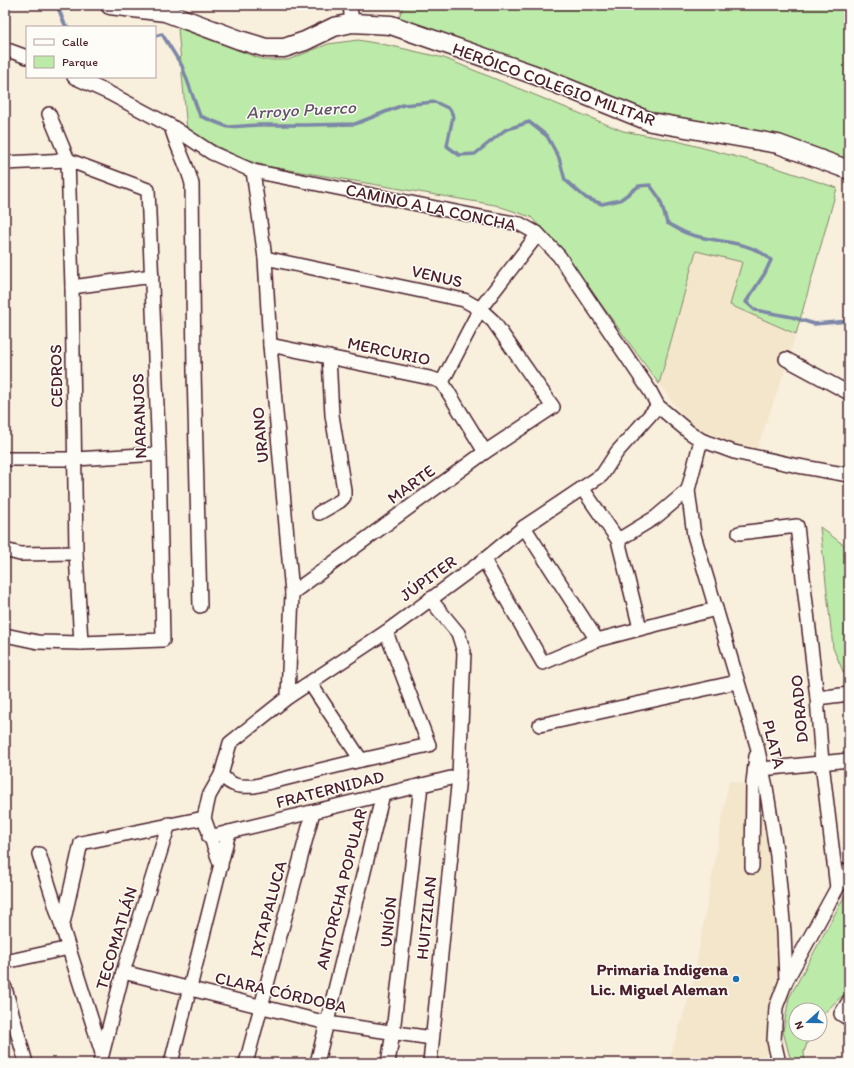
<svg xmlns="http://www.w3.org/2000/svg" width="854" height="1068" font-family="Itim,sans-serif">
<style>
.built{fill:#f4e6cb}
.green{fill:#bceaa8;stroke:#83846a}
.lines{fill:none;stroke-linecap:round;stroke-linejoin:round}
.stream{stroke:#7c87a7;stroke-width:3.5}
.street-casing{stroke:#4a1f2b;stroke-width:16}
.secondary-casing{stroke:#4a1f2b;stroke-width:21}
.street{stroke:#fdfcf7;stroke-width:13}
.secondary{stroke:#fdfcf7;stroke-width:18}
.poi-dot{fill:#1f6fb2;stroke:#fdfcf7;stroke-width:1.5}
.labels{text-anchor:middle;stroke-width:3;stroke-linejoin:round;paint-order:stroke}
.street-label{font-size:17px;fill:#4a1f2b;stroke:#fdfcf7}
.poi-label{font-size:17px;font-weight:bold;fill:#4a1f2b;stroke:#fdfcf7;text-anchor:end}
.water-label{font-size:18px;font-style:italic;fill:#635369;stroke:#fdfcf7}
</style>
<rect width="100%" height="100%" fill="#f8efdd"/>
<filter id="ink" filterUnits="userSpaceOnUse"><feTurbulence type="fractalNoise" baseFrequency=".025" numOctaves="2"/><feDisplacementMap in="SourceGraphic" scale="8" xChannelSelector="R" yChannelSelector="G"/><feConvolveMatrix kernelMatrix="1 2 1 2 8 2 1 2 1" color-interpolation-filters="sRGB"/></filter>
<g filter="url(#ink)">
<g class="built">
<polygon points="696,251 743,262 730,305 796,334 784,373 754,457 692,429 659,384"/>
<polygon points="729,780 763,790 781,953 767,1054 752,1063 668,1063 692,988"/>
</g>
<g class="green">
<polygon points="404,5 849,5 849,147 841,172 783,152 649,118 395,27"/>
<polygon points="178,28 264,60 288,60 328,44 358,40 392,46 444,58 623,131 677,141 771,166 837,188 796,334 730,305 742,262 696,251 659,384 564,253 531,217 495,205 266,166 242,159 187,131"/>
<polygon points="820,527 849,549 849,685 833,648"/>
<polygon points="849,888 849,994 843,995 820,1017 820,1010 796,1010 796,1034 810,1034 804,1052 805,1063 793,1063 789,1054 783,1031 789,998"/>
</g>
<g class="lines">
<g class="stream">
<polyline points="57,5 65,25 68,27"/>
<path d="M155,36L162,34L182,66L200,116L228,127L258,125H307L355,124L403,105L435,102L450,109L453,116L447,146L459,155L475,154L505,130L529,122L547,136L559,158L565,180L586,198L602,204L620,200L639,186L650,185L660,199L667,223C675,227 683,233 692,235C718,243 750,240 771,260L765,273L746,302L755,310L792,317L814,324L849,321"/>
</g>
<g class="street-casing">
<g id="street">
<polyline points="350,5 352,23"/>
<polyline points="5,49 27,57"/>
<polyline points="74,77 109,93 171,126 212,153 253,171 481,217 520,224 538,234 559,256 650,391 658,406 689,432 701,440 734,452 798,466 849,475"/>
<polyline points="49,114 68,160 72,287 76,553 81,643"/>
<path d="M171,126C176,146 187,164 192,184L194,371L200,606"/>
<polyline points="5,163 68,160 148,190 159,454 163,640 81,643 38,642 5,635"/>
<polyline points="253,171 265,258 270,345 292,593 288,697"/>
<polyline points="265,258 464,300 480,309 493,321 553,407 485,452 292,593"/>
<polyline points="72,287 152,276"/>
<polyline points="270,345 430,378 442,382 485,452"/>
<polyline points="786,359 849,393"/>
<polyline points="442,382 480,309 538,234"/>
<polyline points="701,440 688,490 694,535 757,746 766,787 777,856 784,932 786,981 776,1007 774,1041 779,1063"/>
<polyline points="5,459 75,459 159,454"/>
<polyline points="582,488 618,540 640,628"/>
<polyline points="319,513 340,501 344,497 344,490 332,415 329,357"/>
<polyline points="524,527 597,640"/>
<polyline points="739,533 797,526 817,698 822,763 837,888"/>
<polyline points="618,540 656,517 688,490"/>
<polyline points="5,550 20,554 76,553"/>
<polyline points="484,560 543,663 597,640 716,609"/>
<polyline points="310,683 361,760"/>
<polyline points="817,698 849,694"/>
<polyline points="540,725 737,682"/>
<polyline points="762,769 849,760"/>
<path d="M221,775C233,787 239,787 255,786L361,760L429,745L386,632"/>
<polyline points="209,837 459,776"/>
<polyline points="39,854 102,1053"/>
<polyline points="221,866 204,818 209,796 221,775 230,743 288,697 386,632 484,560 524,527 602,475 617,452 658,406"/>
<polyline points="752,867 753,783 756,756"/>
<polyline points="62,928 81,843 204,818"/>
<polyline points="5,962 69,948"/>
<polyline points="123,972 327,1023 432,1038"/>
<polyline points="786,981 837,888 849,869"/>
<polyline points="5,988 26,1063"/>
<polyline points="849,1001 841,1014 849,1019"/>
<polyline points="100,1063 123,972 169,824"/>
<polyline points="171,1063 229,832"/>
<polyline points="246,1063 313,812"/>
<polyline points="317,1063 383,794"/>
<polyline points="388,1063 393,1032 421,785"/>
<polyline points="430,1063 459,776 464,652 458,633 430,599"/>
</g>
</g>
<g class="secondary-casing">
<polyline id="secondary" points="110,5 165,12 240,40 266,48 284,48 305,41 334,27 352,23 391,25 535,75 651,122 778,144 849,170"/>
</g>
<use href="#street" class="street"/>
<use href="#secondary" class="secondary"/>
</g>
</g>
<circle class="poi-dot" cx="736" cy="979" r="4"/>
<g class="labels">
<g class="street-label">
<text transform="translate(554 84) rotate(20)" y="6">HERÓICO COLEGIO MILITAR</text>
<text transform="translate(431 207) rotate(12)" y="6">CAMINO A LA CONCHA</text>
<text transform="translate(437 276) rotate(13)" y="6">VENUS</text>
<text transform="translate(389 351) rotate(12)" y="6">MERCURIO</text>
<text transform="translate(56 376) rotate(-91)" y="6">CEDROS</text>
<text transform="translate(139 416) rotate(-92)" y="6">NARANJOS</text>
<text transform="translate(260 435) rotate(-95)" y="6">URANO</text>
<text transform="translate(411 484) rotate(-36)" y="6">MARTE</text>
<text transform="translate(428 578) rotate(-36)" y="6">JÚPITER</text>
<text transform="translate(799 709) rotate(-95)" y="6">DORADO</text>
<text transform="translate(774 744) rotate(76)" y="6">PLATA</text>
<text transform="translate(330 789) rotate(-14)" y="6">FRATERNIDAD</text>
<text transform="translate(341 889) rotate(-76)" y="6">ANTORCHA POPULAR</text>
<text transform="translate(268 909) rotate(-75)" y="6">IXTAPALUCA</text>
<text transform="translate(426 918) rotate(-84)" y="6">HUITZILAN</text>
<text transform="translate(388 922) rotate(-84)" y="6">UNIÓN</text>
<text transform="translate(116 938) rotate(-73)" y="6">TECOMATLÁN</text>
<text transform="translate(281 992) rotate(13)" y="6">CLARA CÓRDOBA</text>
</g>
<g class="poi-label">
<text x="728" y="975">Primaria Indigena<tspan x="728" dy="20">Lic. Miguel Aleman</tspan></text>
</g>
<g class="water-label">
<text transform="translate(301 110) rotate(-3)" y="6">Arroyo Puerco</text>
</g>
</g>
<rect width="854" height="1068" fill="none" stroke="#fdfcf7" stroke-width="20"/>
<rect x="10" y="10" width="834" height="1048" fill="none" stroke="#4a1f2b" stroke-width="1.5" filter="url(#ink)"/>
<rect x="26" y="26" width="130" height="52" fill="#fdfcf7" stroke="#b5a4a5"/>
<rect x="34" y="39" width="20" height="6" fill="#fdfcf7" stroke="#b5a4a5"/>
<text x="62" y="46" font-size="12" fill="#4a1f2b">Calle</text>
<rect x="34" y="56" width="20" height="12" fill="#bceaa8" stroke="#b5a4a5"/>
<text x="62" y="66" font-size="12" fill="#4a1f2b">Parque</text>
<g transform="translate(808 1022) rotate(249)"><circle r="19" fill="#fdfcf7" stroke="#b5a4a5"/>
<path d="M0-3L7 15L0 10L-7 15Z" fill="#1f6fb2"/>
<text y="-6" font-size="11" font-weight="bold" text-anchor="middle" fill="#4a1f2b">N</text>
</g>
</svg>
